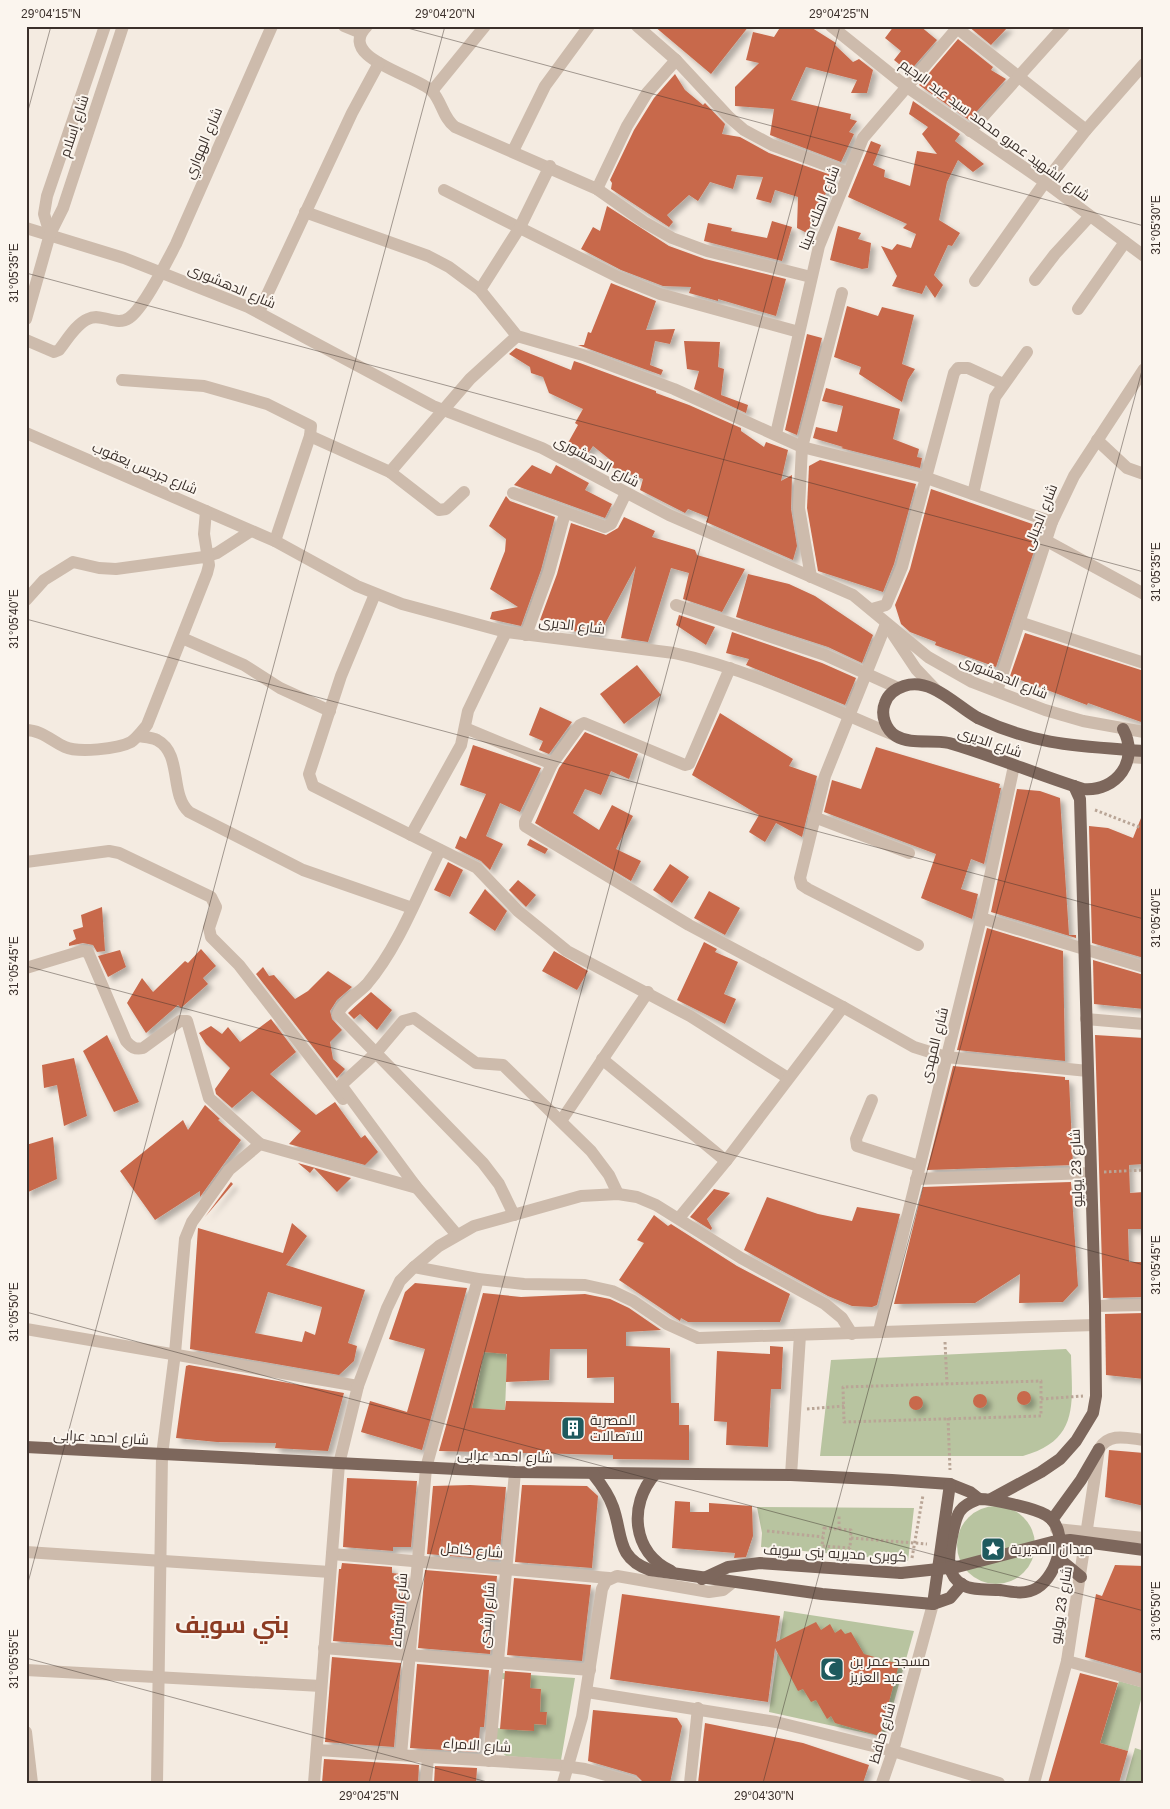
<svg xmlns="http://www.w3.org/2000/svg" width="1170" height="1809" font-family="Arial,Cairo,sans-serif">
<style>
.green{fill:#b8c4a0}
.building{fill:#c8694b;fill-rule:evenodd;filter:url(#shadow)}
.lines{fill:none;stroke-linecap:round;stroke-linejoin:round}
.path{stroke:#b9a596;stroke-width:3;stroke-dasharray:2.5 2.5;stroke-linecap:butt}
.minor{stroke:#cdbbac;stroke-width:12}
.major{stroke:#7d675c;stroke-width:12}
.major-bridge{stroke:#7d675c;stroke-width:12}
.ticks{fill:none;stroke:#3b302b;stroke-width:1;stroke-opacity:0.45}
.labels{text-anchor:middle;stroke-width:4;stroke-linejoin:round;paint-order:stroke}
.street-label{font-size:14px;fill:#3b302b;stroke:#fbf5ee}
.poi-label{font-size:14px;fill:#3b302b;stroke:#fbf5ee;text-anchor:start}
.town-label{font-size:24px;font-weight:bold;fill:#8c3b22;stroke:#fbf5ee}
.neatline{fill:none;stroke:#3b302b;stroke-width:2}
.ticks-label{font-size:12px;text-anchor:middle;fill:#3b302b}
</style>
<defs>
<filter id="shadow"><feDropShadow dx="4.5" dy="4.5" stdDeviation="2.5" flood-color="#0004"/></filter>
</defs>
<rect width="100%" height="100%" fill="#f4ebe1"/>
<g class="green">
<polygon points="485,1349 506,1354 507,1358 505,1410 488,1409 487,1415 472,1408"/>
<path d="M1066,1349L1071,1355C1072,1403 1080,1440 1023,1456H820L831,1360Z"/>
<circle cx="996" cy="1545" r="39"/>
<polygon points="757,1507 914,1508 908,1561 761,1547 762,1533"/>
<polygon points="784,1611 914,1631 884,1737 769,1712"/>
<polygon points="502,1673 575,1678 561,1760 506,1756 495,1747 497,1728 533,1731 534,1724 546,1725 547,1712 540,1712 541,1689 530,1688 530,1681 501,1679"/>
<polygon points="1119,1681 1144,1688 1128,1751 1100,1743"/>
<polygon points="1135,1748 1144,1751 1144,1783 1125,1783"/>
</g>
<g class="building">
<polygon points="654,26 749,26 711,74"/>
<polygon points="781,26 809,26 836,43 835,45 853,62 859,59 873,70 867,93 851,93 857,80 806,67 791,100 851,114 850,119 857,121 849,132 854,134 841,162 770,135 774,109 735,106 735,87 759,63 746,60 753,32 774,37"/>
<polygon points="894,26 920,26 937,40 909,72 894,60 901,51 885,38"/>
<polygon points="968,26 1009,26 991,45"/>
<polygon points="958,39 993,67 991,70 1006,79 969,120 919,85"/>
<polygon points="675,74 685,90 703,105 705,103 725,124 722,134 740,137 769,153 834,176 807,233 797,228 798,197 775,190 771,203 756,199 763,177 737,175 733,189 710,182 698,201 689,195 667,215 673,222 669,227 611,189 612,183 610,180 634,130 654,98"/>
<polygon points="913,101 960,134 955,141 984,164 973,172 958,160 947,182 939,220 960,233 952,246 948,245 934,275 943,285 935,298 926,285 922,294 892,286 897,276 881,246 892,250 897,244 911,248 916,234 903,228 907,224 848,197 871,141 881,145 873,165 885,170 884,177 910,186 917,151 937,154 922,134 928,127 909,114"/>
<polygon points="607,206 669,246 705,259 786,279 776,316 718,299 718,301 689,293 691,287 663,286 621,270 581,249 593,227 600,231"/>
<polygon points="772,221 792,227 782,261 704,241 708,223 732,228 731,231 767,238"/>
<polygon points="838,226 861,233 858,239 871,243 868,268 862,269 830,260"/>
<polygon points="611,283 656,301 646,330 675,329 670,344 655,341 650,365 663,370 661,375 578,345 584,345 588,332 591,333"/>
<polygon points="847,306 878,316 882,307 914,315 902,364 915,369 908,380 902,402 859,374 861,367 834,357"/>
<polygon points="807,334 822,338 797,435 785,430"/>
<polygon points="684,341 720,342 718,367 724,369 721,395 748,405 746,413 694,389 699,371 687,369"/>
<polygon points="516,348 571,370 574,361 580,363 656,391 656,393 689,405 741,428 741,431 764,447 766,442 788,450 781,481 792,475 791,509 797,546 793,560 706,522 708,517 688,509 685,513 640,490 643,479 611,467 613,462 593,446 583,461 564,450 578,425 575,423 583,409 549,393 543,377 531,373 530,367 509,354"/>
<polygon points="826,388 900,409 893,439 919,449 917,457 922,458 920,468 841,448 843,447 813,438 816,427 837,432 843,406 822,401"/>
<polygon points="820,460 916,484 894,564 883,592 818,571 807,508 809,466"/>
<polygon points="532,465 551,474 556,465 589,483 585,490 612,504 605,518 514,485"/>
<polygon points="931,489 1038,526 1032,544 1036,545 996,667 935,645 936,642 910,632 901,624 895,605 910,569"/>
<polygon points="506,496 510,501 555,517 541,570 521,626 490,619 492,612 518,607 490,589 505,551 506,539 489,526"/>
<polygon points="624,517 655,531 652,537 695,550 697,555 745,569 722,612 683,599 689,573 671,568 648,642 621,638 636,566 599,635 567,630 569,627 540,620 557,574 571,523 606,535 618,528"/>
<polygon points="748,574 789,584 815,596 873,635 862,663 828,647 736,617"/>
<polygon points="679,615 715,627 706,645 676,625"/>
<polygon points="732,632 822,663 856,678 845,705 746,665 749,659 726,653"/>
<polygon points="1025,633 1144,671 1144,723 1088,703 1087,705 1010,676"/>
<polygon points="637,665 661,695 624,724 600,694"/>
<polygon points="540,707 572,722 549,754 539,750 543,741 529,735"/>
<polygon points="720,713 793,759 789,766 817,776 802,837 776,823 765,842 749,832 759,815 692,775"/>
<polygon points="585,732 638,754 629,779 611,771 601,795 585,789 573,813 599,830 612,805 633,816 616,849 641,861 631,881 535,823 559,768"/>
<polygon points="473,745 541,768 520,812 500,803 486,836 503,844 490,870 481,861 455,848 460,836 466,839 486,794 460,785"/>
<polygon points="876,747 1000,784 999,788 1001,788 984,864 971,859 961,889 978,894 972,919 921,898 936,854 824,812 832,780 861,789"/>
<polygon points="1017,789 1040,791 1060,798 1069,935 1076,935 1076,938 991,912"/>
<polygon points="1143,813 1144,813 1144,958 1092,943 1089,826 1108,828 1133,838"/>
<polygon points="530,839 548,849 545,854 527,845"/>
<polygon points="448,862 463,870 450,897 434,890"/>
<polygon points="670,864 689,877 672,903 653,890"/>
<polygon points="518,880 536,895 526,907 509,890"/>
<polygon points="485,889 507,911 495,931 469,913"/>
<polygon points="709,891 740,908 725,935 694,918"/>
<polygon points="102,907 105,951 97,952 93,945 83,943 69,946 69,943 76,939 73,930 83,927 81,915"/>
<polygon points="987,928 1063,951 1065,1061 957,1050"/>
<polygon points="704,942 717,949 715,952 738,962 724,994 736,999 725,1024 677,1000"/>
<polygon points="201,949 216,966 203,978 208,984 181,1008 178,1005 146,1033 127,1003 142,978 153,992 185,961 188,963"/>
<polygon points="120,950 126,967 108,977 98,956"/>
<polygon points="554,951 588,971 577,990 542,971"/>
<polygon points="1093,960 1144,975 1144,1009 1094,1004"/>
<polygon points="263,967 269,976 274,975 295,999 308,991 328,971 352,987 337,1000 330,1011 332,1019 342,1030 330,1042 333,1059 345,1069 337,1078 256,974"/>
<polygon points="371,992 392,1010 377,1030 360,1014 354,1019 348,1013"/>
<polygon points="271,1019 296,1052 270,1074 316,1115 335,1102 361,1138 365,1135 378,1152 365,1165 289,1144 301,1131 252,1091 232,1108 216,1094 215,1089 230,1068 206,1044 199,1033 211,1026 222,1034 228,1027 240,1042"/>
<polygon points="107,1035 139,1102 114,1112 83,1051"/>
<polygon points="1095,1035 1144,1038 1144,1164 1129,1165 1130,1193 1144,1192 1144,1229 1128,1229 1129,1262 1144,1262 1144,1297 1103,1298"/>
<polygon points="74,1058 87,1116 64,1126 57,1085 44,1088 42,1065"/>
<polygon points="953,1066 1065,1077 1065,1080 1069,1080 1073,1165 927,1170"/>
<polygon points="205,1105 220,1119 218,1120 241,1140 200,1197 200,1191 155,1220 120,1171 183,1120 188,1130"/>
<polygon points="53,1137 57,1179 26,1193 26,1145"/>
<polygon points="298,1163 351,1178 337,1192 314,1168 310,1173"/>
<polygon points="231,1182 233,1184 205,1217"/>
<polygon points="1071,1182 1078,1286 1063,1302 1019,1303 1020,1274 975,1303 894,1304 923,1187"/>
<polygon points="714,1189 730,1193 707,1219 712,1228 711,1230 690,1217"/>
<polygon points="767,1197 818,1214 852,1221 857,1207 900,1214 877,1305 872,1307 852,1306 828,1296 744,1250"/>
<polygon points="654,1215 668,1226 671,1224 737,1266 790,1294 780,1322 688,1322 681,1318 680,1321 619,1280 644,1243 637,1240"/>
<path d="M292,1223L307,1236L286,1265L365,1290L348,1343L357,1346L354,1361L339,1375L190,1349L198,1228L283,1253ZM268,1292L322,1307L315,1335L305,1331L302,1342L255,1333Z"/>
<polygon points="415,1283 467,1288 422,1450 361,1432 370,1401 407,1412 425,1349 389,1339 405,1292"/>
<path d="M483,1293L521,1297L585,1294L610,1299L629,1308L661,1330L626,1332V1346L670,1348L671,1403H679V1425H689V1460L613,1459V1455L439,1451ZM550,1349H587V1378L614,1377V1403L506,1401L505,1410L472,1408L484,1352L507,1354L506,1382L549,1380Z"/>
<polygon points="1144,1313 1144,1379 1106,1375 1105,1314"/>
<polygon points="770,1346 783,1347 781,1389 771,1389 768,1447 726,1445 727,1422 714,1421 717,1351 770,1354"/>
<polygon points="189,1365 344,1393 328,1451 275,1448 276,1443 217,1442 176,1438 186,1366"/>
<circle cx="1024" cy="1398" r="7"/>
<circle cx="980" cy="1401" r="7"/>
<circle cx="916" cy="1403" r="7"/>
<polygon points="1109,1450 1144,1453 1144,1506 1105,1497"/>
<polygon points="347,1478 417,1481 411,1547 393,1547 393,1551 343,1547"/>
<polygon points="470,1485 506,1487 499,1560 427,1554 433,1486"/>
<polygon points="522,1485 587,1486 598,1496 592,1568 515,1562"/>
<polygon points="675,1501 690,1502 690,1512 709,1512 709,1503 752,1506 753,1536 746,1557 734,1558 735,1553 672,1548"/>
<polygon points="342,1563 392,1567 392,1573 409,1575 402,1646 333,1641 339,1569 341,1569"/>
<polygon points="1115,1565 1144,1566 1144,1674 1085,1657 1096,1594 1102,1596"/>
<polygon points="425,1570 497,1576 490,1654 418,1648"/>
<polygon points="514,1578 591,1585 582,1661 507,1655"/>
<polygon points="622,1594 780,1616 776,1642 816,1622 821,1630 830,1624 835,1633 841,1629 845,1634 851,1632 864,1654 899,1664 880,1736 835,1723 831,1716 827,1719 816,1700 811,1702 803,1689 798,1691 775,1648 768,1702 610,1679"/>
<polygon points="332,1657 401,1663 394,1747 325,1742"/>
<polygon points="417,1664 489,1670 484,1727 480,1727 478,1752 410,1748"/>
<polygon points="505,1671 531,1673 530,1688 541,1689 540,1712 547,1712 546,1725 534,1724 534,1731 500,1729"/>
<polygon points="1080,1673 1118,1683 1100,1743 1128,1751 1119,1783 1048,1783"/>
<polygon points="593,1710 677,1718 682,1726 670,1783 647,1783 642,1781 636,1775 588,1761"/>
<polygon points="705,1723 803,1743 869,1765 863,1783 698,1783"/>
<polygon points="324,1759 419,1765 418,1783 322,1783"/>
<polygon points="435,1766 477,1768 476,1783 434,1783"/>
</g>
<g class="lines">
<g class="path">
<polyline points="1095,810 1144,829"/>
<polyline points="1104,1172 1144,1170"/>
<polyline points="945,1342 947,1384"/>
<polygon points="1041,1381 1041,1416 844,1422 843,1387"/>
<polyline points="1041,1399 1083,1396"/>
<polyline points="807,1409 844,1406"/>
<polyline points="948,1418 950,1470"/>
<polygon points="824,1528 851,1530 850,1548 822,1546"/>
<polyline points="839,1529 839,1514"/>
<polyline points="767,1531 823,1537"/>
<polyline points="851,1538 927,1544"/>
<polyline points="912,1558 923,1495"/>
</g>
<g class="minor">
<polyline points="344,26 361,33"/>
<path d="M367,26C335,58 416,75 432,91C442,102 443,118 455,127L597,189L644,222L672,238L707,251L811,277"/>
<polyline points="637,26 676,60 729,117 744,130 772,145 848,173"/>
<polyline points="831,26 907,87 1045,182 1144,256"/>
<polyline points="957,28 1086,130"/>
<polyline points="432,91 485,26"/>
<polyline points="970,131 1064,26"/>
<polyline points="513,151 545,86 589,26"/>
<polyline points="597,189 627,126 647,93 676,60"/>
<polyline points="444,190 618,277 660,294 799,332"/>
<polyline points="305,212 428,256 449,267 480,290 517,336 583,355 674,389 802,447 927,478 1052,522"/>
<polyline points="26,228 124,258 248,307 433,406 542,448 669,515 853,595 928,657 972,682 1045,710 1083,721 1144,732"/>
<polyline points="50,234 44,214 47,196 105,26"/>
<polyline points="1035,280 1055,254 1090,216"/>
<polyline points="975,281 1045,182 1086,130 1144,64"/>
<polyline points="480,290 520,227 550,166"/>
<polyline points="1078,309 1125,242"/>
<polyline points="259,312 352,113 379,63"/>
<polyline points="26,319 50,234 63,208 123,26"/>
<path d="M26,340L54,352L59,350C67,340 76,324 88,319C101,312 116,327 129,318C144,308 167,261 176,244L272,26"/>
<polyline points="122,380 204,386 267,404 311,426 310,436 275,541"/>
<path d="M26,433L275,541L357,586L402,604L506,632L674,653C750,669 822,705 894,735"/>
<polyline points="776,434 819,246 863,138 959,26"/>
<polyline points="310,436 390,472 470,379 517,336"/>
<polyline points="1097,440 1127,468 1144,474"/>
<polyline points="390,472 439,510 446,509 464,492"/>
<polyline points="513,493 605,527 611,524 626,493"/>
<polyline points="973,494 995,397 1027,352"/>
<polyline points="1045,540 1144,594"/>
<polyline points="811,577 799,508 802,447 842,293"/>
<polyline points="375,594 341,676 309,774 313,786 477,868 518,911 567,951 690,1016 788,1078"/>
<polyline points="26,600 44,580 73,562 99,568 116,569 204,557 217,553 251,531"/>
<polyline points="676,605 825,655 898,688"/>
<polyline points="872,609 886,605 902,567 954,373 958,368 968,368 1003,384"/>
<polyline points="1019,622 1144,663"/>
<polyline points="886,624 825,776 800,878 802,885 808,889 918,945"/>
<polyline points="892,633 916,669 935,689"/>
<polyline points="526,635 549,572 565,513"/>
<polyline points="182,638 244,665 280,688 330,711"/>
<polyline points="730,668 689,764 685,765 584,723 580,725 552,764 525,822 525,826 689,925 843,1007 914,1047 946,1057 1088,1071"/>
<polyline points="997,691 1052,522 1074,476 1144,369"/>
<polyline points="465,728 552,764"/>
<path d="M26,730C41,730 52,741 65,747C78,753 118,749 131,742C137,738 142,731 147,725L207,573L209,565L204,534L206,511"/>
<path d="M138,736C144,737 152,737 157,740C183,754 169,794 189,812L303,870L412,908"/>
<polyline points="1129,757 1144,758"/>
<polyline points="814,817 909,853"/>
<polyline points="411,835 461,745 468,711 506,632"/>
<path d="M440,850C418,894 399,946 367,984C359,993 341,1003 338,1014L483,1163L499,1184L514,1215"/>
<polyline points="26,862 109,851 119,853 211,897 216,907 209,928 211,937 239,965 343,1099"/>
<polyline points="981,918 1144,967"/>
<path d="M26,968L82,951L88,952L126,1041C131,1047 135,1050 143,1048L180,1021H187L209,1098L260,1144"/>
<polyline points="1086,1019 1144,1024"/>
<polyline points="602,1059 726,1161"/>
<polyline points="872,1100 856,1139 857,1146 919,1166"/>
<polyline points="561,1121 648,992"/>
<polyline points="916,1179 1091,1173"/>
<polyline points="412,1182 457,1235"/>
<polyline points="679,1218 726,1161 843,1007"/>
<polyline points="414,1267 478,1279 524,1284 585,1285 612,1291 633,1301 667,1324 698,1338 1095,1325"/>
<polyline points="1095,1306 1144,1305"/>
<polyline points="26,1329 358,1386"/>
<polyline points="879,1331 981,918 1014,766"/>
<polyline points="791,1475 800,1335"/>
<polyline points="1056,1529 1144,1538"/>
<polyline points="26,1552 330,1572"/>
<polyline points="332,1554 609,1578"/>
<polyline points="324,1648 590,1670"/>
<polyline points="1067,1661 1144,1682"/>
<polyline points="26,1670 321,1686"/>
<polyline points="587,1692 776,1722 893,1751 999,1783"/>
<polyline points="26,1732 32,1783"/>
<polyline points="317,1750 556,1765 585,1769 634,1783"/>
<polyline points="401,1755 426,1468 478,1279"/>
<polyline points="489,1761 515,1472"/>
<polyline points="157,1783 162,1455 175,1353 185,1239 192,1222 229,1170 260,1144 417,1188 341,1085 376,1053 403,1021 414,1018 476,1063 503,1065 591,1151 609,1175 618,1194"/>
<polyline points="314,1783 339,1464 358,1386 387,1308 400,1281 414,1267 439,1246 474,1226 581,1196 618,1194 637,1197 656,1205 741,1258 825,1304 842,1318 852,1334"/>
<polyline points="426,1783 428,1757"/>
<polyline points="563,1783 582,1717 602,1589 606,1581 617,1576 709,1592 723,1590 733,1582"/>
<polyline points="690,1783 698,1708"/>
<polyline points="882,1783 893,1751 933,1604"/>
<path d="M1034,1783L1067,1661L1099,1449C1109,1432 1127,1438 1144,1440"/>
</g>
<g class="major">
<path d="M978,718C955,705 931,677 904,686C895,689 888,694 885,703C880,715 886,730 896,736C911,745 932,739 949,743C994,756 1038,775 1083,789C1117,792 1140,760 1123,729"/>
<polyline points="26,1447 515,1472 791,1475 892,1480 950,1484 970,1492 979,1499"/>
<path d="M593,1474C601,1484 609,1495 613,1507C623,1535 616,1558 650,1570L822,1594L933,1604L950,1598L962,1584"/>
<path d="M655,1474C628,1505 632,1552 671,1571"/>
<path d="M979,1499C993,1499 1034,1508 1046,1515C1071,1530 1058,1575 1037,1588C1026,1595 1012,1592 1000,1590C989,1589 972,1591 963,1585C956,1581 951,1574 950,1567C947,1556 954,1520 960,1511C965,1504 972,1502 979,1499Z"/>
<polyline points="991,1499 1041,1472 1060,1459 1076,1441 1093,1413 1096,1396 1095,1306 1080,799 1074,786"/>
<polyline points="1052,1520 1081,1480 1099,1449"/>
<polyline points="1058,1558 1081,1577"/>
<polyline points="702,1579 728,1567 760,1563 901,1573"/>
<polyline points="933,1604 950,1484"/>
</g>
<g class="major-bridge">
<path d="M978,718C1037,746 1080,746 1144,751"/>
<polyline points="901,1573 957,1567 1052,1542 1070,1540 1144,1550"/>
</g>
</g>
<path class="ticks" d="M400,26L1144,226M26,118L51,26M26,273L1144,572M26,619L1144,919M26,966L1144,1265M26,1312L1144,1611M26,1590L445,26M26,1658L491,1783M369,1783L840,26M763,1783L1144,363"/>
<defs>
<g id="building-square" transform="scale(1.25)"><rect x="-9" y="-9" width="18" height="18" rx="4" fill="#1f5a5e" stroke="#fbf5ee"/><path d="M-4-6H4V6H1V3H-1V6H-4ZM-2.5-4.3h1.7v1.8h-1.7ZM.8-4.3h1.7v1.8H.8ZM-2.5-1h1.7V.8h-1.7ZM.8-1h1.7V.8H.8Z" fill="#fff"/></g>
<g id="sight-square" transform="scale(1.25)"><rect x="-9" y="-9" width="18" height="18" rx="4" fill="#1f5a5e" stroke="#fbf5ee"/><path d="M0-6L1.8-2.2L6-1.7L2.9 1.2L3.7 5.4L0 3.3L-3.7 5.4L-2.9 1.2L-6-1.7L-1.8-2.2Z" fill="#fff"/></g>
<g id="mosque-square" transform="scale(1.25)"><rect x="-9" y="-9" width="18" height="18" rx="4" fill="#1f5a5e" stroke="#fbf5ee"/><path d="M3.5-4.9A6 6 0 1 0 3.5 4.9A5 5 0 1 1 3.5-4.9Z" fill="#fff"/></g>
</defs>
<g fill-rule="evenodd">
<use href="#building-square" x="573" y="1428"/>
<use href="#sight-square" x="993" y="1549"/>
<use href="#mosque-square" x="832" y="1669"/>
</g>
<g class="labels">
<g class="street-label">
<text transform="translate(74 126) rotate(-72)" y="5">شارع إسلام</text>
<text transform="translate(995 130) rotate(36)" y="5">شارع الشهيد عمرو محمد سيد عبد الرحيم</text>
<text transform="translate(203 143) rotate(-67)" y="5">شارع الهواري</text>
<text transform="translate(819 208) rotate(-69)" y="5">شارع الملك مينا</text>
<text transform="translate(232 286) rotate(23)" y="5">شارع الدهشورى</text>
<text transform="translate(597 461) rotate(28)" y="5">شارع الدهشورى</text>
<text transform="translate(145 468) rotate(23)" y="5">شارع جرجس يعقوب</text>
<text transform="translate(1040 517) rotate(-68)" y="5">شارع الجبالى</text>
<text transform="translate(572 625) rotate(7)" y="5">شارع الديرى</text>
<text transform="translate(1004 677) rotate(22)" y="5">شارع الدهشورى</text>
<text transform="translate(990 742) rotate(19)" y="5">شارع الديرى</text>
<text transform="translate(934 1045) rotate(-76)" y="5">شارع المهدى</text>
<text transform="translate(1076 1168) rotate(-92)" y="5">شارع 23 يوليو</text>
<text transform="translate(101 1437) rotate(3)" y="5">شارع احمد عرابى</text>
<text transform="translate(505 1456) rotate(2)" y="5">شارع احمد عرابى</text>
<text transform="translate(472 1550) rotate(5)" y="5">شارع كامل</text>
<text transform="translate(835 1553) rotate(3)" y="5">كوبرى مديريه بنى سويف</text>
<text transform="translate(1061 1605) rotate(-81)" y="5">شارع 23 يوليو</text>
<text transform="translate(399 1610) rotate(-85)" y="5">شارع الشرفاء</text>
<text transform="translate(487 1615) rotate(-85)" y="5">شارع رشدى</text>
<text transform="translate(882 1733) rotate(-74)" y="5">شارع حافظ</text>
<text transform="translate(477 1745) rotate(4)" y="5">شارع الامراء</text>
</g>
<g class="poi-label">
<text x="590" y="1425">المصرية<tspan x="590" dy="16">للاتصالات</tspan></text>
<text x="1010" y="1554">ميدان المديرية</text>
<text x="850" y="1666">مسجد عمر بن<tspan x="850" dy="16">عبد العزيز</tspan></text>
</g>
<g class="town-label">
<text x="232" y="1633">بني سويف</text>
</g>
</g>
<rect width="1170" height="1809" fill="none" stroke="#fbf5ee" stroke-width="55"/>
<rect x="28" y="28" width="1114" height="1754" class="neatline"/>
<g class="ticks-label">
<text x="51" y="18">29°04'15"N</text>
<text x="445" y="18">29°04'20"N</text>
<text x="839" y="18">29°04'25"N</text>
<text transform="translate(1156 225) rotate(-90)" y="4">31°05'30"E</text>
<text transform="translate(14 273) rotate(-90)" y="4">31°05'35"E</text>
<text transform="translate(1156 572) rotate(-90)" y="4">31°05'35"E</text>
<text transform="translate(14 619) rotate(-90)" y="4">31°05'40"E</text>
<text transform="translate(1156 918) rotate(-90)" y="4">31°05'40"E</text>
<text transform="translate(14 966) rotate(-90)" y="4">31°05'45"E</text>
<text transform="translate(1156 1265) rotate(-90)" y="4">31°05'45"E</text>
<text transform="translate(14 1312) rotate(-90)" y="4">31°05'50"E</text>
<text transform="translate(1156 1611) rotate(-90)" y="4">31°05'50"E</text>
<text transform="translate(14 1659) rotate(-90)" y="4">31°05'55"E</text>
<text x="369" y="1800">29°04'25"N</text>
<text x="764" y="1800">29°04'30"N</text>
</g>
</svg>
